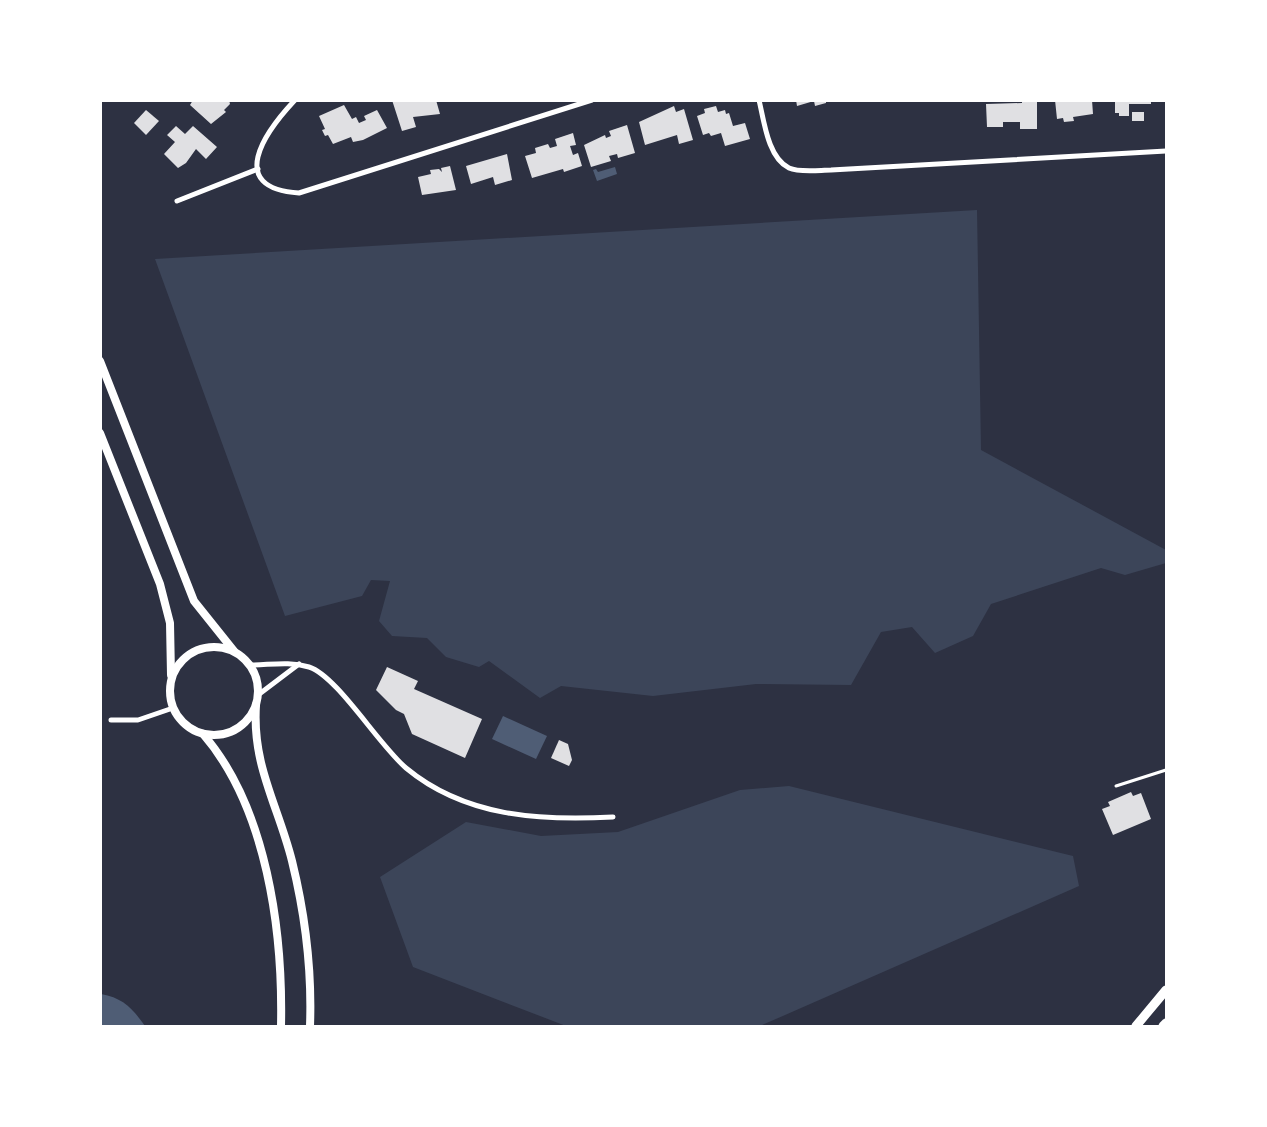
<svg xmlns="http://www.w3.org/2000/svg" width="1267" height="1127" font-family="'Exo 2',sans-serif">
<style>
.green{fill:#3c4559}
.water{fill:#4f5d75}
.building{fill:#e0e0e3}
.lines{fill:none;stroke-linecap:round;stroke-linejoin:round}
.service{stroke:#fff;stroke-width:3}
.minor{stroke:#fff;stroke-width:5}
.primary{stroke:#fff;stroke-width:8}
.trunk{stroke:#fff;stroke-width:9}
</style>
<rect width="100%" height="100%" fill="#2d3142"/>
<g class="green">
<polygon points="977,210 981,450 1166,550 1166,563 1125,575 1101,568 991,604 973,636 935,653 912,627 881,632 851,685 756,684 653,696 561,686 540,698 489,661 479,667 446,657 427,638 392,636 379,621 390,581 371,580 362,596 285,616 155,259"/>
<polygon points="789,786 1073,856 1079,886 760,1026 566,1026 413,967 380,877 466,822 541,836 618,832 740,790"/>
</g>
<g class="water">
<polygon points="615,167 617,174 597,181 593,170 596,169 598,172"/>
<polygon points="503,716 547,736 536,759 492,739"/>
<path d="M101,994C123,998 132,1008 145,1026H101Z"/>
</g>
<g class="building">
<polygon points="193,100 229,100 230,104 224,110 226,112 211,124 190,105"/>
<polygon points="392,100 436,100 440,114 413,117 416,127 402,131"/>
<polygon points="796,100 826,100 826,103 815,106 814,101 797,106"/>
<polygon points="1022,100 1037,100 1037,129 1020,129 1020,122 1003,122 1003,127 987,127 986,104 1022,103"/>
<polygon points="1055,100 1092,100 1093,114 1073,117 1074,121 1064,122 1063,118 1057,119"/>
<polygon points="1115,100 1151,100 1151,104 1129,104 1129,116 1119,116 1119,113 1115,113"/>
<polygon points="344,105 352,119 356,117 359,123 366,120 364,116 377,110 387,128 363,140 353,142 351,137 333,144 328,135 325,136 322,130 325,129 319,116"/>
<polygon points="674,106 676,112 684,109 693,140 679,144 677,135 645,145 639,122"/>
<polygon points="716,106 718,112 725,110 726,114 729,113 733,126 745,123 750,139 725,146 721,133 711,136 709,133 703,135 697,116 705,113 704,109"/>
<polygon points="146,110 159,121 146,135 134,123"/>
<rect x="1132" y="112" width="12" height="9"/>
<polygon points="627,125 635,153 618,158 617,154 609,156 611,161 591,167 584,145 605,135 606,138 611,136 609,131"/>
<polygon points="176,126 185,134 193,126 217,147 206,159 196,149 186,163 178,168 164,154 175,142 167,135"/>
<polygon points="573,133 576,145 570,146 573,155 578,153 582,166 564,172 563,169 532,178 525,156 536,153 535,148 548,144 550,148 557,146 555,139"/>
<polygon points="507,154 512,180 495,185 493,177 471,184 466,166"/>
<polygon points="450,166 456,190 422,195 418,177 431,174 430,170 439,169 442,172 441,168"/>
<polygon points="387,667 418,681 414,689 482,719 465,758 412,734 404,714 396,710 376,690"/>
<polygon points="559,740 568,744 572,760 569,766 551,758"/>
<polygon points="1131,792 1133,796 1141,793 1151,819 1113,835 1102,809 1110,806 1108,802"/>
</g>
<g class="lines">
<polyline class="service" points="1116,786 1166,770"/>
<g class="minor">
<path d="M295,100C265,132 225,188 299,193L592,100"/>
<path d="M759,100C764,121 768,158 789,168C800,173 820,170 831,170L1166,151"/>
<polyline points="177,201 258,169"/>
<path d="M250,665C270,665 289,661 309,667C337,676 378,744 406,768C465,817 540,821 613,817"/>
<polyline points="258,695 299,664"/>
<polyline points="111,720 138,720 173,708"/>
</g>
<g class="primary">
<polyline points="100,361 194,601 234,651"/>
<polyline points="100,433 160,584 170,623 171,675"/>
<circle cx="214" cy="691" r="44"/>
<path d="M256,705C252,766 278,805 292,861C305,914 312,972 310,1026"/>
<path d="M203,734C267,808 283,931 281,1026"/>
</g>
<g class="trunk">
<polyline points="1136,1026 1166,990"/>
<polyline points="1163,1026 1166,1023"/>
</g>
</g>
<rect width="1267" height="1127" fill="none" stroke="#ffffff" stroke-width="204"/>
</svg>
